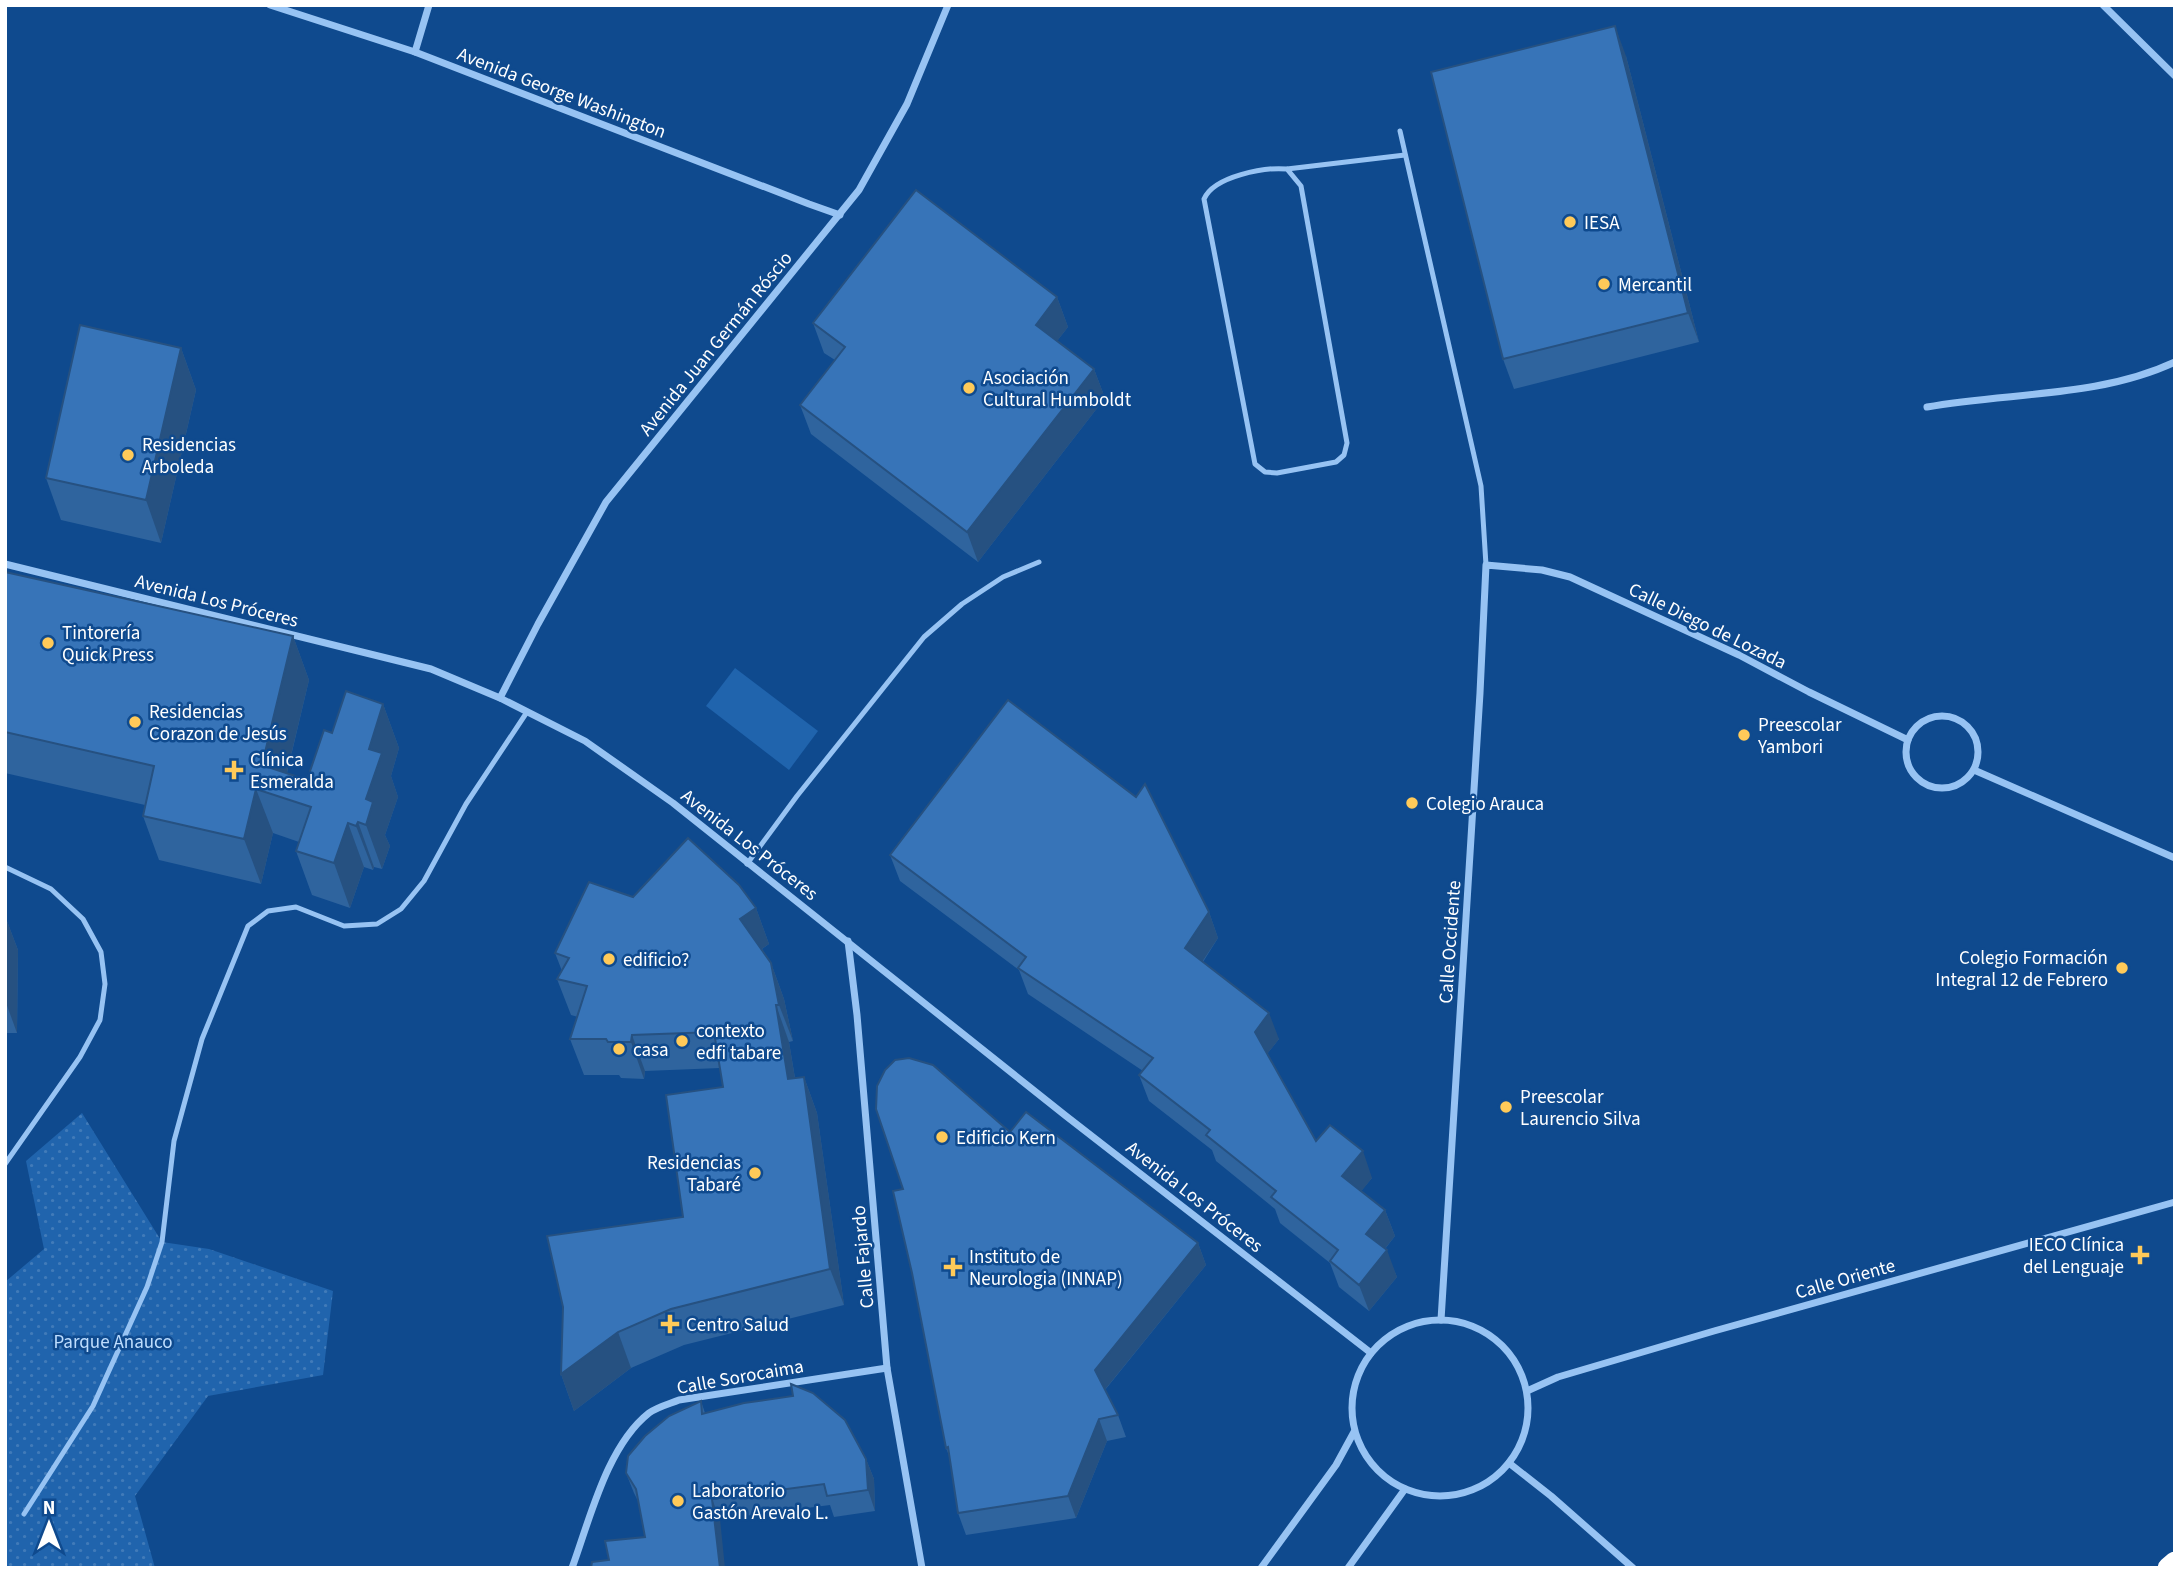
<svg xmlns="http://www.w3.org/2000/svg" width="2180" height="1573" font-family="'Source Sans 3',sans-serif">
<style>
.grass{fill:#2064ad}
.park{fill:url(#park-dots)}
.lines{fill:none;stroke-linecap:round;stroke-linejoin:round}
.service{stroke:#97c3f3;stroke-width:5}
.minor{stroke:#97c3f3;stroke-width:7}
.motorway{stroke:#fff;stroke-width:21}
.wall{fill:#2f649e}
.shaded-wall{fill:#265181}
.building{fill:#3774b8;stroke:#265181;stroke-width:2}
.poi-dot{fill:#ffca59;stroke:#0f4a8e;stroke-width:2.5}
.labels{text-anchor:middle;stroke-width:5;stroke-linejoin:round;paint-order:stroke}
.street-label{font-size:19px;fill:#fff;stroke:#0f4a8e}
.poi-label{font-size:19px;fill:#fff;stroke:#0f4a8e;text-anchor:start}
.park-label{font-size:19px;fill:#beddfe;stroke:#0f4a8e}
</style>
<defs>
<pattern id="park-dots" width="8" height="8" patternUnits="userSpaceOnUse" patternTransform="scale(1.75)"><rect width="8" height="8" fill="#2064ad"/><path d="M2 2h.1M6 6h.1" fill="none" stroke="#417bb9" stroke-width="1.8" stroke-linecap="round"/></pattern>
</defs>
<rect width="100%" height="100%" fill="#0f4a8e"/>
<polygon class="grass" points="735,668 818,731 789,770 706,706"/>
<polygon class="park" points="82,1113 162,1242 209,1249 333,1291 323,1375 208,1396 135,1496 155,1568 5,1568 5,1282 44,1249 26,1161"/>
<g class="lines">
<g class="service">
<polyline points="1400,131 1481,486 1486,565"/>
<path d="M1287,169L1301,186L1347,443L1344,455L1336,462L1277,473L1265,472L1255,464L1204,199C1214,176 1265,167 1287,169L1405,155"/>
<polyline points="747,864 797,796 924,637 962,604 1003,577 1039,562"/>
<polyline points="5,867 51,889 83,919 101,952 105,984 100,1020 80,1057 5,1164"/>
<polyline points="24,1514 93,1406 147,1287 162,1242 174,1141 202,1039 248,926 268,911 296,907 344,926 377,924 401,909 424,881 466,804 527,712"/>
</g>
<g class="minor">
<polyline points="270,5 415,52 809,204 840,215"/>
<polyline points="2103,5 2175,76"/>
<polyline points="415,52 429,5"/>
<path d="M1927,407C2009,392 2098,398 2175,362"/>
<polyline points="5,564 431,669 500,698 585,741 673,803 1066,1116 1371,1353"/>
<polyline points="500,698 538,624 606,502 859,190 907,104 948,5"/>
<circle cx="1942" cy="752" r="36"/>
<polyline points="1974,770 2175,858"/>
<polyline points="848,941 857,1015 887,1368 922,1568"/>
<polyline points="1441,1320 1480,693 1486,565 1542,570 1570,577 1739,655 1809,692 1908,740"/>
<circle cx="1440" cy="1408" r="88"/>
<polyline points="1527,1391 1558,1377 1714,1331 2175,1202"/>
<polyline points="1509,1463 1551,1496 1633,1568"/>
<path d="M572,1568C590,1519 607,1446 649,1413C657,1407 669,1404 679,1400L887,1368"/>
<polyline points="1261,1568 1336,1465 1354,1432"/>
<polyline points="1348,1568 1405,1489"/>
</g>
<polyline class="motorway" points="2168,1568 2175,1562"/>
</g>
<g class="wall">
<polygon points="1626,56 1699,342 1514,389 1503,359"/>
<polygon points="1057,297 1068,327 1057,341 1094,369 1105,398 978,562 811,434 800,405 835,360 824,353 813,323"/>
<polygon points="181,348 196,390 161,543 61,520 46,478"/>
<polygon points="5,572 293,636 309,680 287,773 307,780 383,704 399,748 391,776 398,797 385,835 390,846 382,869 374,867 373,870 364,867 350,908 312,895 296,851 299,842 273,833 261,884 159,860 143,816 145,805 5,773"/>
<polygon points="890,855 1209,912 1218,938 1203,962 1279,1039 1267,1054 1316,1141 1372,1178 1361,1191 1385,1210 1395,1236 1385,1249 1397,1277 1369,1311 1339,1287 1330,1263 1280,1223 1275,1209 1216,1161 1212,1150 1149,1101 1139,1075 1143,1071 1028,994 1019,970 900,881"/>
<polygon points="633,897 756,908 769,944 762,949 771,963 784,999 793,1041 789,1042 795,1078 804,1077 817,1113 844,1305 684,1345 631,1368 574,1411 561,1374 683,1217 723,1087 720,1068 645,1071 644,1079 621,1078 619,1075 584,1075 570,1039 578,1017 571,1015 557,979 562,971 555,953"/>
<polygon points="5,916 18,950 17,1033 5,1033 5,1053"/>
<polygon points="1010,1132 1198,1243 1206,1265 1105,1390 1118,1415 1126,1437 1107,1441 1076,1518 966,1535 958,1513 950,1458 946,1448 903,1189"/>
<polygon points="701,1401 705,1413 866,1459 874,1479 875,1511 834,1517 830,1505 720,1519 609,1560 645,1537 638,1501 634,1493 626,1473"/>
</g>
<g class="shaded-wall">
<polygon points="1615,26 1626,56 1699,342 1688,313"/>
<polygon points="1057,297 1068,327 1047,354 1036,325"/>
<polygon points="181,348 196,390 161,543 146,500"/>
<polygon points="1094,369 1105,398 978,562 967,532"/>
<polygon points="293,636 309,680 281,797 262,765"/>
<polygon points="383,704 399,748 391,776 398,797 385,835 390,846 382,869 366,825 366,799 369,749"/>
<polygon points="256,789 273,833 261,884 244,839"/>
<polygon points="358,822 374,867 373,870 356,826"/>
<polygon points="348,823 364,867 350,908 334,863"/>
<polygon points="756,908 769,944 753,955 740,919"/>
<polygon points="1209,912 1218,938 1194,974 1185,948"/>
<polygon points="5,916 18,950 17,1033 5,1000"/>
<polygon points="771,963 784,999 793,1041 779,1005"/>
<polygon points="776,1005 789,1042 801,1115 788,1079"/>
<polygon points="1269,1013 1279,1039 1264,1058 1255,1032"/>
<polygon points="632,1035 645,1071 644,1079 631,1042"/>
<polygon points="804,1077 817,1113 844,1305 830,1269"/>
<polygon points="1363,1151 1372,1178 1352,1203 1342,1176"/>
<polygon points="1385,1210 1395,1236 1376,1260 1366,1234"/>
<polygon points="1198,1243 1206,1265 1103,1392 1095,1370"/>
<polygon points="1387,1250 1397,1277 1369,1311 1359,1285"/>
<polygon points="618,1332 631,1368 574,1411 561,1374"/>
<polygon points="1099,1419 1107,1441 1076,1518 1068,1496"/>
<polygon points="866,1459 874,1479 875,1511 868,1490"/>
<polygon points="712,1499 720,1519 725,1568 720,1568"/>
</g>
<g class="building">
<polygon points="1615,26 1688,313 1503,359 1431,72"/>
<polygon points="916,190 1057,297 1036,325 1094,369 967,532 800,405 845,347 813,323"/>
<polygon points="80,325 181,348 146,500 46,478"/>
<polygon points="5,572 293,636 262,765 307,780 324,730 332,733 346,691 383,704 369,749 382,753 366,799 373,802 366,825 358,822 356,826 348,823 334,863 296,851 311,807 256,789 244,839 143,816 154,766 5,732"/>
<polygon points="1008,700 1136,797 1145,784 1209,912 1185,948 1269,1013 1255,1032 1316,1141 1330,1125 1363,1151 1342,1176 1385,1210 1366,1234 1387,1250 1359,1285 1330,1261 1338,1250 1271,1197 1276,1191 1206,1135 1210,1130 1139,1075 1153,1058 1018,968 1026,957 890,855"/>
<polygon points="688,838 739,885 756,908 740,919 771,963 779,1005 776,1005 788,1079 804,1077 830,1269 671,1309 618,1332 561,1374 563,1307 547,1236 683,1217 666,1095 723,1087 714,1032 632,1035 631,1042 608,1042 606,1039 570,1039 587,986 557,979 569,958 555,953 589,882 633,897"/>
<polygon points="909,1058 933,1065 1010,1132 1026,1112 1198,1243 1095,1370 1118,1415 1099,1419 1068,1496 958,1513 948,1447 946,1448 912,1273 893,1191 903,1189 876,1109 877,1086 885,1070 895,1060"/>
<polygon points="791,1384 813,1393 845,1420 866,1459 868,1490 827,1496 824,1484 712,1499 720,1568 591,1568 592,1562 609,1560 605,1541 645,1537 636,1489 626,1473 628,1456 645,1436 669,1416 701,1401 702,1414 744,1403 793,1396"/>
</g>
<g class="poi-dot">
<circle cx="1570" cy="222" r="7"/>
<circle cx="1604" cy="284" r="7"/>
<circle cx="969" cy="388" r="7"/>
<circle cx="128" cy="455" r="7"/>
<circle cx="48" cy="643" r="7"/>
<circle cx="135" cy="722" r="7"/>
<circle cx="1744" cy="735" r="7"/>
<path d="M230.5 759.5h7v7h7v7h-7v7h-7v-7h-7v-7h7z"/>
<circle cx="1412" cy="803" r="7"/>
<circle cx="609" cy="959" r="7"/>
<circle cx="2122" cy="968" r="7"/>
<circle cx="682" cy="1041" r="7"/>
<circle cx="619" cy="1049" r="7"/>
<circle cx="1506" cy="1107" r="7"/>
<circle cx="942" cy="1137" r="7"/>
<circle cx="755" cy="1173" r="7"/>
<path d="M2136.5 1244.5h7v7h7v7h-7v7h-7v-7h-7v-7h7z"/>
<path d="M949.5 1256.5h7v7h7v7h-7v7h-7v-7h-7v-7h7z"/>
<path d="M666.5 1313.5h7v7h7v7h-7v7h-7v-7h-7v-7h7z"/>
<circle cx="678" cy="1501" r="7"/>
</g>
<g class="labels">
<g class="street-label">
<text transform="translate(562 92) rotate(21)" y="7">Avenida George Washington</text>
<text transform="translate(715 343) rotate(-51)" y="7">Avenida Juan Germán Róscio</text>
<text transform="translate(217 600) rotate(14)" y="7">Avenida Los Próceres</text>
<text transform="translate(1708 625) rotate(26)" y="7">Calle Diego de Lozada</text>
<text transform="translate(750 844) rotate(38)" y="7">Avenida Los Próceres</text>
<text transform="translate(1449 942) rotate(-86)" y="7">Calle Occidente</text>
<text transform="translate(1195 1196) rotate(38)" y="7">Avenida Los Próceres</text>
<text transform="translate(862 1257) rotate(-95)" y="7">Calle Fajardo</text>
<text transform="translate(1845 1278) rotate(-16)" y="7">Calle Oriente</text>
<text transform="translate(740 1376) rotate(-10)" y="7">Calle Sorocaima</text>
</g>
<g class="poi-label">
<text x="1584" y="229">IESA</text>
<text x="1618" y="291">Mercantil</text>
<text x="983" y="384">Asociación<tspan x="983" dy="22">Cultural Humboldt</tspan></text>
<text x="142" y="451">Residencias<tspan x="142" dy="22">Arboleda</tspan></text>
<text x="62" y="639">Tintorería<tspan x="62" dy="22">Quick Press</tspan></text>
<text x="149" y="718">Residencias<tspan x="149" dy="22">Corazon de Jesús</tspan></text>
<text x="1758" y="731">Preescolar<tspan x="1758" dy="22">Yambori</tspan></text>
<text x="250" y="766">Clínica<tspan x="250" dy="22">Esmeralda</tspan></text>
<text x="1426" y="810">Colegio Arauca</text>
<text x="2108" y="964" text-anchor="end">Colegio Formación<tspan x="2108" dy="22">Integral 12 de Febrero</tspan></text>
<text x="623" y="966">edificio?</text>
<text x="696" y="1037">contexto<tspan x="696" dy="22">edfi tabare</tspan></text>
<text x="633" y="1056">casa</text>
<text x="1520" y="1103">Preescolar<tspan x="1520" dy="22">Laurencio Silva</tspan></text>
<text x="956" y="1144">Edificio Kern</text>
<text x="741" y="1169" text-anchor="end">Residencias<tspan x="741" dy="22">Tabaré</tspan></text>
<text x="2124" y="1251" text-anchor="end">IECO Clínica<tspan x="2124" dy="22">del Lenguaje</tspan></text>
<text x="969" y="1263">Instituto de<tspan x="969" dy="22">Neurologia (INNAP)</tspan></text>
<text x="686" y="1331">Centro Salud</text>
<text x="692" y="1497">Laboratorio<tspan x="692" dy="22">Gastón Arevalo L.</tspan></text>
</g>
<g class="park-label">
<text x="113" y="1348">Parque Anauco</text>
</g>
</g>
<rect width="2180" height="1573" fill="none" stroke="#ffffff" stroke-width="14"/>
<g transform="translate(49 1524)" stroke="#0f4a8e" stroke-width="5" paint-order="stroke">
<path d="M0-5L12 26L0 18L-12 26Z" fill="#ffffff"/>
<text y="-10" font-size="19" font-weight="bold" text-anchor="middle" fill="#ffffff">N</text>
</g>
</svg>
